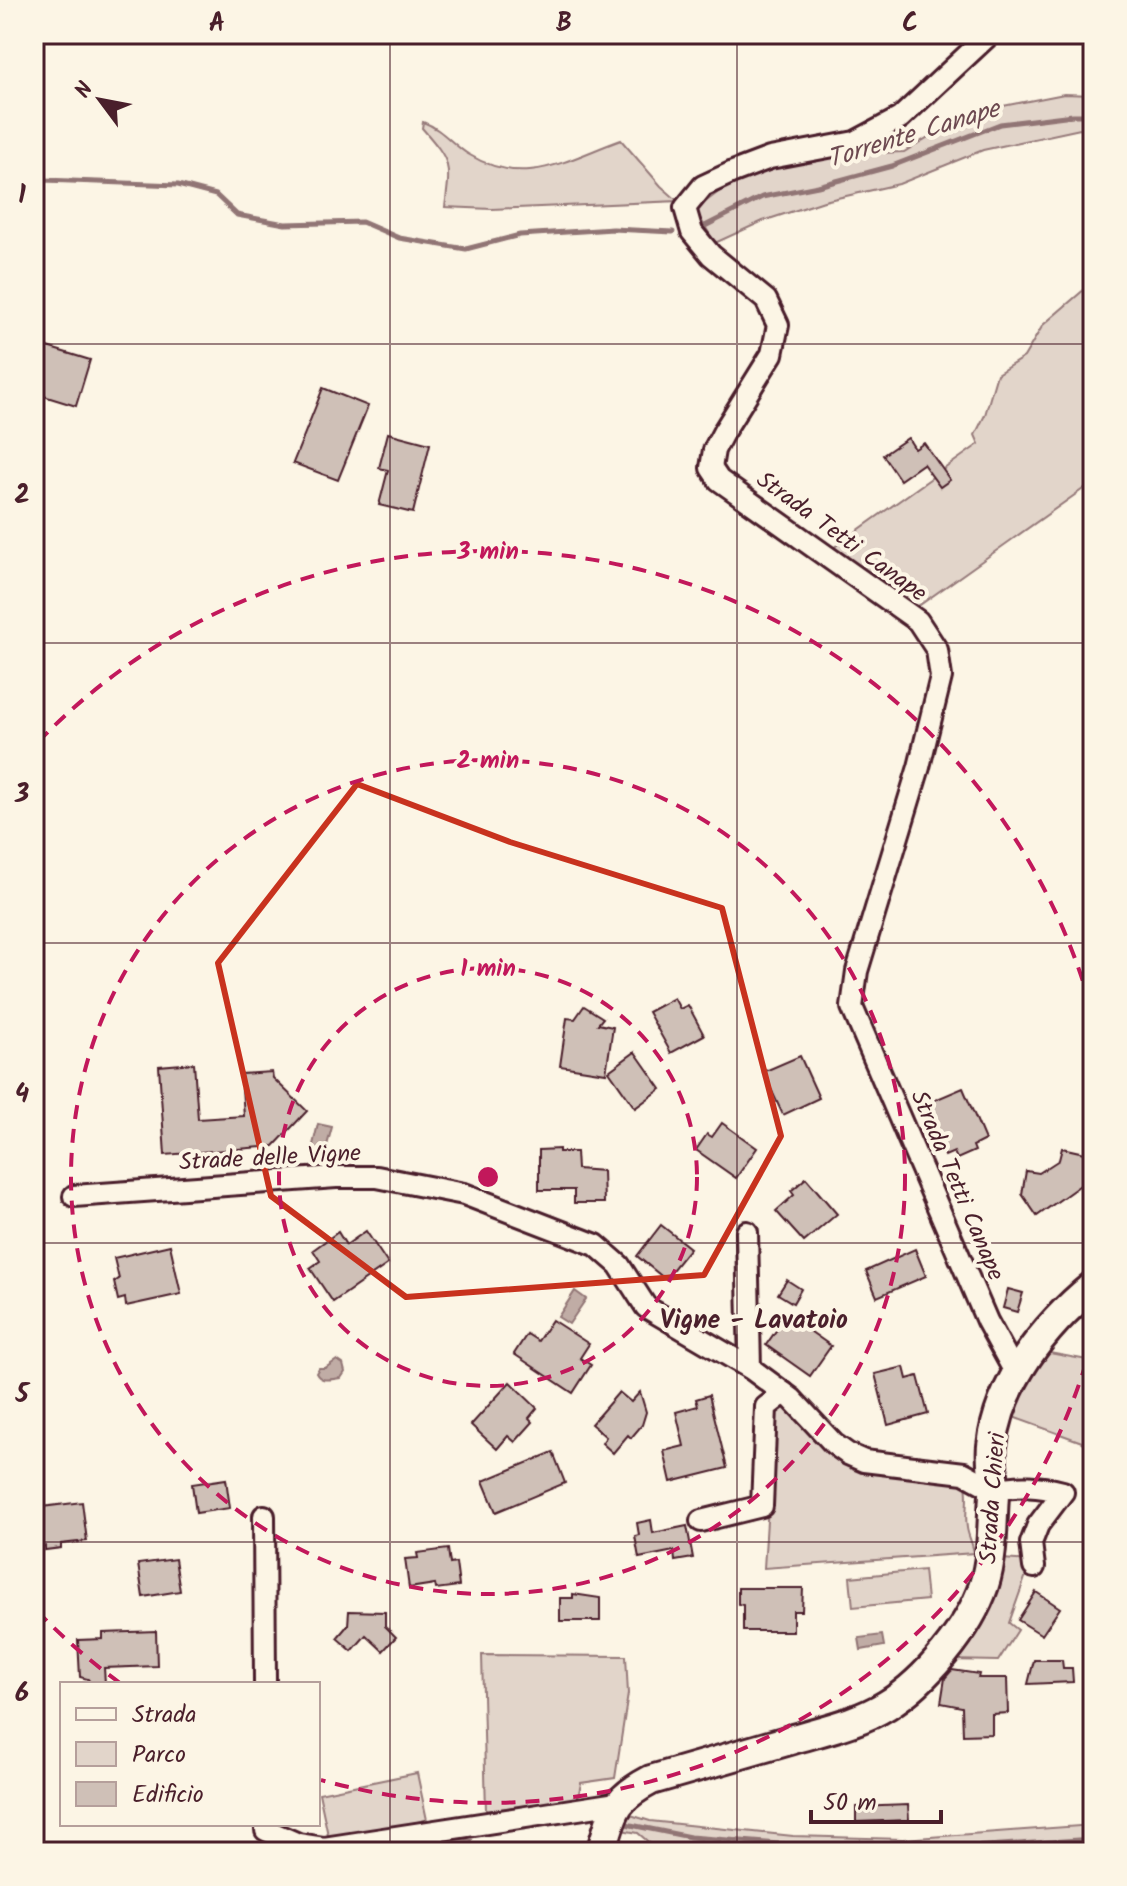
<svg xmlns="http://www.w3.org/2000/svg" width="1127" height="1886" font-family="Kalam,sans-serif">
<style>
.green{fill:#e2d5ca;stroke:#967a7a;stroke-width:2}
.water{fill:#c0aca5;stroke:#917474;stroke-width:2}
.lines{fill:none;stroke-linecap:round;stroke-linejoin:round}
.stream{stroke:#917474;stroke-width:5}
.building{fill:#cfc0b7;stroke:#4a1f2b;stroke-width:2}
.minor-casing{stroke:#4a1f2b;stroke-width:26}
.secondary-casing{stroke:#4a1f2b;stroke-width:34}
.minor{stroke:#fcf5e5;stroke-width:20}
.secondary{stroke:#fcf5e5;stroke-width:28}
.marked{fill:none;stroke:#c8321e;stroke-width:6;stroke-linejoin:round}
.grid{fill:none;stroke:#4a1f2b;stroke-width:2;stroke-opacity:0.55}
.ring{fill:none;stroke:#c2185b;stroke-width:4;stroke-dasharray:14 10}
.labels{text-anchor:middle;stroke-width:8;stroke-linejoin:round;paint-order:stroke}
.street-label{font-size:24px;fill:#4a1f2b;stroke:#fcf5e5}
.water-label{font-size:26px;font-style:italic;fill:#6d4950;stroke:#fcf5e5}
.neighbourhood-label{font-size:26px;font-weight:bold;fill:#4a1f2b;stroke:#fcf5e5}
.centre{fill:#c2185b;stroke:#fcf5e5;stroke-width:4}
.ring-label{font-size:24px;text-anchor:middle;font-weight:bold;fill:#c2185b;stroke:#fcf5e5;stroke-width:8;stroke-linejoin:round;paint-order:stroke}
.neatline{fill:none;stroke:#4a1f2b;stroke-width:3}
.grid-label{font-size:26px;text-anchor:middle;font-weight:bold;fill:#4a1f2b}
</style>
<rect width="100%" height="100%" fill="#fcf5e5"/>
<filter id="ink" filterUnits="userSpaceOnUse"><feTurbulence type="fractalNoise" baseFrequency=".0125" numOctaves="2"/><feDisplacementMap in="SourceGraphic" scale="16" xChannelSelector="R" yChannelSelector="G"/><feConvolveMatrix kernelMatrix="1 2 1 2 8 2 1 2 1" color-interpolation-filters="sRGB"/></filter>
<g filter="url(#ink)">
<g class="green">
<polygon points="1064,94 1093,95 1093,131 1080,129 983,150 899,184 824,201 763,221 715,243 695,210 725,187 765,169 816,157 841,158 871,149 877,153 904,152 943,128 998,107"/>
<path d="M423,122C442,129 452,144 468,154C525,189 565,160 621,140L661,186L678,201L492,209L445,207C451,164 451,161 422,128Z"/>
<polygon points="1093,282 1093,482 917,607 833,548 979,444 975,435 985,415 997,374 1024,357 1043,325"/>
<polygon points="1044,1352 1093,1361 1093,1446 1010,1416 1023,1384"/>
<path d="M784,1403L834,1451L965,1481C970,1497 964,1512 967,1528C968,1536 973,1544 974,1553L764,1568L774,1410Z"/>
<path d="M1002,1559L1031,1561L1009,1623L1018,1630L998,1661L950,1660C969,1631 1003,1596 1002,1559Z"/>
<polygon points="924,1570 927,1600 853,1607 850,1577"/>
<polygon points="482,1655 626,1656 628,1694 615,1778 581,1783 578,1798 486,1811"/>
<polygon points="417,1773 427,1820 329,1840 319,1793"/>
<polygon points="624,1813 650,1821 793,1836 903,1839 1093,1825 1093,1852 660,1852 638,1833 616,1829"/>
<polygon points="434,1839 472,1840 469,1852 366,1852 382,1847"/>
</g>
<g class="water">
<polygon points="318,1124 332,1127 325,1153 312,1149"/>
<polygon points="575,1291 586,1299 569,1324 558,1317"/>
<path d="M337,1360L343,1364L345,1372L341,1378C331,1379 321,1383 316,1373L319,1368H325Z"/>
<polygon points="882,1635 884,1646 861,1650 859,1638"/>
</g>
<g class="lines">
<g class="stream">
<polyline points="34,183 44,180 178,185 216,195 237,215 285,224 362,222 399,238 466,249 520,235 613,229 673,232"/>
<polyline points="705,226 762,197 818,186 892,166 1000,124 1073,115 1093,115"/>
<polyline points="626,1824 690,1837 793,1845 942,1849 1093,1839"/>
</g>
</g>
<g class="building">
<polygon points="34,343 90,360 76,406 34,393"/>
<polygon points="323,388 368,406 338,480 293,463"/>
<polygon points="388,433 430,444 413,513 379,505 388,470 379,468"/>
<polygon points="908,438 915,449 924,443 950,480 940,487 923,464 900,480 883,455"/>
<polygon points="674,998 680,1009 688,1005 704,1035 671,1053 648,1012"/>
<polygon points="584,1006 603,1018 598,1024 613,1027 606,1073 560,1066 567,1018 575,1019"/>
<polygon points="635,1052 661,1089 635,1108 609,1071"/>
<polygon points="800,1056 819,1098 783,1115 763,1072"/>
<polygon points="194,1063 198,1119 244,1116 241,1074 272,1072 273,1078 307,1111 274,1146 165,1155 159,1066"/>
<polygon points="963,1088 985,1140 973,1146 975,1151 957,1159 954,1152 945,1156 923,1105"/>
<polygon points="722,1123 757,1148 736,1178 696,1150 707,1134 712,1137"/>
<polygon points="1062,1148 1084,1153 1093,1166 1093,1176 1037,1216 1022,1194 1026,1171 1039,1173 1059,1160"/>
<polygon points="559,1149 559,1152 576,1152 577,1169 603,1171 604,1203 574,1203 574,1190 539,1190 539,1150"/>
<polygon points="806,1178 837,1214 804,1242 776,1211 794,1195 791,1191"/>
<polygon points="661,1225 690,1248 665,1279 637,1256"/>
<polygon points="366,1231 388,1264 333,1302 310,1268 320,1261 313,1250 338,1232 346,1245"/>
<polygon points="170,1245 181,1294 126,1306 125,1298 118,1300 114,1282 119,1279 114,1258"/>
<polygon points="915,1249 926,1276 877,1297 866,1271"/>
<polygon points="787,1280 801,1289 793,1303 778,1294"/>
<polygon points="1008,1289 1023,1293 1017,1312 1003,1308"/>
<polygon points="787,1315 831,1346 810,1376 766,1345"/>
<polygon points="552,1320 589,1344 580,1358 591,1365 573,1393 514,1354 527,1334 538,1341"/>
<polygon points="904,1367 907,1379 918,1376 928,1414 888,1425 875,1374"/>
<polygon points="510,1382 537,1408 529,1418 533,1422 515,1442 508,1436 497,1449 471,1425"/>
<polygon points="619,1392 631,1402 640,1392 646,1412 642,1425 631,1438 628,1435 613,1453 602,1443 606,1437 591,1424"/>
<polygon points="709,1395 727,1468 671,1482 664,1451 684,1446 676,1412 698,1406 696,1399"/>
<polygon points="553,1452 565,1483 496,1512 483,1481"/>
<polygon points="226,1479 230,1508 196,1513 192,1484"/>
<polygon points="82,1502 87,1541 61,1544 61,1548 45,1550 45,1546 34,1547 34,1508"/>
<polygon points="651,1520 653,1533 687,1526 693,1558 675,1561 674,1551 639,1558 635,1536 639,1535 637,1523"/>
<polygon points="448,1549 450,1564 456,1563 459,1586 436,1589 435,1584 409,1588 405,1559 418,1558 417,1553"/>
<polygon points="175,1559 180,1591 143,1597 138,1564"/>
<polygon points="738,1588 803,1588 802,1611 793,1611 793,1631 743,1631 743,1605 738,1604"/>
<polygon points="1036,1592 1060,1608 1042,1635 1018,1620"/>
<polygon points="573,1594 600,1598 600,1621 560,1621 560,1598 573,1598"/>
<polygon points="349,1611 385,1612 385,1626 396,1637 383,1651 366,1635 352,1651 337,1638 348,1625"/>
<polygon points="156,1631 157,1666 104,1668 105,1684 91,1684 88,1679 80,1677 78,1640 103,1639 103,1633"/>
<polygon points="1034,1660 1062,1660 1063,1668 1072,1668 1073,1682 1028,1684"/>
<polygon points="952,1670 979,1674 978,1678 1007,1678 1008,1713 992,1714 992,1734 963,1735 962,1707 941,1703 945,1678"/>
<polygon points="908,1805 909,1820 856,1822 856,1807"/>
</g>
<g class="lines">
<g class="minor-casing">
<g id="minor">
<polyline points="990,34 900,118 855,142 770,158 733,172 703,186 685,208 692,232 711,255 766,300 778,325 772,354 724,431 714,450 711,468 719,480 918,621 937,650 941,677 919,767 857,971 852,1007 987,1321 1017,1376"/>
<path d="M74,1196L336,1177H377L464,1194L596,1245L619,1265L646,1307L750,1368L792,1399L834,1444L848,1454L864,1461L964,1473L995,1490C1019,1484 1039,1486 1063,1492L1038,1525L1031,1543L1034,1567"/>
<polyline points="747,1232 750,1368"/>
<polyline points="264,1516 265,1684"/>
<polyline points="701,1521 762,1506 766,1407 784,1393"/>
<polyline points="266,1824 266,1830 298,1844 324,1848 617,1803"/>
</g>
</g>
<g class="secondary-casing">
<path id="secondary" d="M601,1852C614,1812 611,1801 651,1780C697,1767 744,1753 790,1740C823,1730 858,1723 887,1705C926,1681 969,1629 984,1585C993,1557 992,1524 994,1495C995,1479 990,1462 992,1446C999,1383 1045,1325 1093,1286"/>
</g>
<use href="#minor" class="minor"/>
<use href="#secondary" class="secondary"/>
</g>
</g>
<path class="marked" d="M357,784L510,842L722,908L781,1136L704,1275L406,1297L271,1196L218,963Z"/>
<path class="grid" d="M390,34V1852M737,34V1852M34,344H1093M34,643H1093M34,943H1093M34,1243H1093M34,1542H1093"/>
<g class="ring">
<circle cx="488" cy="1177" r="209"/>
<circle cx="488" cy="1177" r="417"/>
<path d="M1093 1339A626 626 0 0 1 321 1780M120 1683A626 626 0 0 1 38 1612M38 742A626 626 0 0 1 1093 1015"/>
</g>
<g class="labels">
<g class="street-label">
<text transform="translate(842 536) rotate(36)" y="8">Strada Tetti Canape</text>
<text transform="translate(270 1157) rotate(-3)" y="8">Strade delle Vigne</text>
<text transform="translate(958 1185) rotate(67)" y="8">Strada Tetti Canape</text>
<text transform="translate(992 1498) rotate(-86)" y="8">Strada Chieri</text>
</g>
<g class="water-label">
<text transform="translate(913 133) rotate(-17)" y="9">Torrente Canape</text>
</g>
<g class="neighbourhood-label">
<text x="754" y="1328">Vigne - Lavatoio</text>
</g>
</g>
<circle cx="488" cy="1177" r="12" class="centre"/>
<g class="ring-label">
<text x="488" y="559">3 min</text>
<text x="488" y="768">2 min</text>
<text x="488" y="976">1 min</text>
</g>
<rect width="1127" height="1886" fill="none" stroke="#fcf5e5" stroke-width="88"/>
<rect x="60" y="1682" width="260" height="144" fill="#fcf5e5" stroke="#b59f9b" stroke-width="2"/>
<rect x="76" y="1708" width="40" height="12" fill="#fcf5e5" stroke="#b59f9b" stroke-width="2"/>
<text x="132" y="1722" font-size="24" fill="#4a1f2b">Strada</text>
<rect x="76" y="1742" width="40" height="24" fill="#e2d5ca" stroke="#b59f9b" stroke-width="2"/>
<text x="132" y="1762" font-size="24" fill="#4a1f2b">Parco</text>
<rect x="76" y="1782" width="40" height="24" fill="#cfc0b7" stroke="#b59f9b" stroke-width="2"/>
<text x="132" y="1802" font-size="24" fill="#4a1f2b">Edificio</text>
<g transform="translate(100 100) rotate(302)" stroke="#fcf5e5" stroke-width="6" paint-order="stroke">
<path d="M0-6L14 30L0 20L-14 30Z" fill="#4a1f2b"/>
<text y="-12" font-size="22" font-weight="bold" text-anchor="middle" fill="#4a1f2b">N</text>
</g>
<path d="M811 1810v12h130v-12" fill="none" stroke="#4a1f2b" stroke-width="4"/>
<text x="823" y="1810" font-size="24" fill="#4a1f2b" stroke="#fcf5e5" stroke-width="6" paint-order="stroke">50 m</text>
<rect x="44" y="44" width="1039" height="1798" class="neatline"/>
<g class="grid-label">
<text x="217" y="31">A</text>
<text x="564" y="31">B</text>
<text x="910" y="31">C</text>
<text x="22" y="203">1</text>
<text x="22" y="503">2</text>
<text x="22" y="802">3</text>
<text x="22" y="1102">4</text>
<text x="22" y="1402">5</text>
<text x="22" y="1701">6</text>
</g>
</svg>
